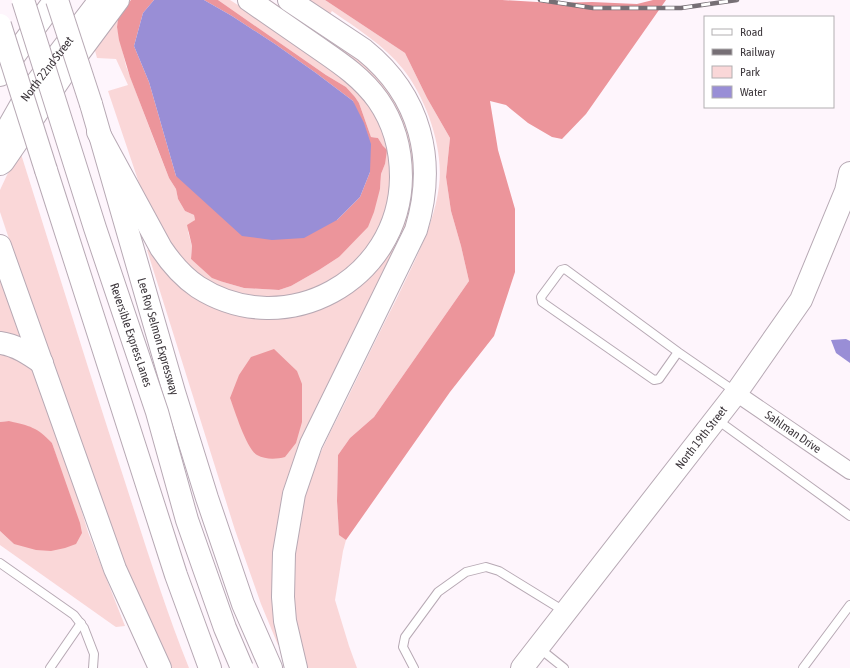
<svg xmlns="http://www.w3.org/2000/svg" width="850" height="668" font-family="'Asap Condensed',sans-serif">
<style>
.green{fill:#fad7d8}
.forest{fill:#ec959b}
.water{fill:#998ed6}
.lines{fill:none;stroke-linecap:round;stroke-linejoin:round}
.lane-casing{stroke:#b7a9b4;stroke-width:10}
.street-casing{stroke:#b7a9b4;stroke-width:18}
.secondary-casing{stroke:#b7a9b4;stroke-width:24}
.primary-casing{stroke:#b7a9b4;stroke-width:24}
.highway-casing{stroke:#b7a9b4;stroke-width:24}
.lane{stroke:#fff;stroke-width:8}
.street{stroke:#fff;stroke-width:16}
.secondary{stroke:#fff;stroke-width:22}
.primary{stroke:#fff;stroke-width:22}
.highway{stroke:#fff;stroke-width:22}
.rail-casing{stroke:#766f75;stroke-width:4.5}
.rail{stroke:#fff;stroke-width:3;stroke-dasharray:9;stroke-linecap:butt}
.highway-bridge-casing{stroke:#b7a9b4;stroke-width:24;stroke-linecap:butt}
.highway-bridge{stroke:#fff;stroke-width:22}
.labels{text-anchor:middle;stroke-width:3.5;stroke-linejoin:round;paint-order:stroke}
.street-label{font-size:12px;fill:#3e383d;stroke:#fff}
</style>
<rect width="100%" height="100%" fill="#fef5fc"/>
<g class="green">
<polygon points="130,0 131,0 118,18 117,27 126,66 156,145 169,178 176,189 178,199 185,211 194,215 195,220 188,232 192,246 191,259 223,282 244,288 279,290 291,286 319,270 339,257 380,189 381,174 385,164 383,146 378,138 371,137 359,103 355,97 346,87 326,75 218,0 230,0 338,69 376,109 395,173 378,239 336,280 296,295 263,297 235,292 214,284 195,271 181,257 172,245 141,189 108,91 128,85 116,59 97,58 94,47"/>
<polygon points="262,0 270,0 295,17 368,61 409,119 419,198 304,442 283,643 278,645 261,604 235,530 147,250 151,249 253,315 381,260 403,136"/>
<path d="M302,0H325L405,53L427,98L450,138L446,177L451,211L461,246L469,281L374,417L350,438L338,455L337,501L339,534L346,540L343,551L335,600L349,646L357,668H305C302,656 299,644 297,632C292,597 293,558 298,523C299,515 300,508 302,501C313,464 331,431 348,397C364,364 380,331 397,298C414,262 434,226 439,186C444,148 426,98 403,69C384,45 356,28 332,11L328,17Z"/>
<path d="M21,154C56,265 90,375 126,485C146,547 165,608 189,668H172L125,565L80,451L0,212V190L7,175Z"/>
<polygon points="0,270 24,339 0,335"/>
<polygon points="0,350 31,367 58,433 88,532 125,626 116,627 113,625 0,545 0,531 14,544 70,499 52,443 9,421 0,422"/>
</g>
<g class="forest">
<polygon points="131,0 154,0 143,13 134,46 149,82 176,176 337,220 360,197 370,172 353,101 316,73 275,44 232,16 204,0 218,0 326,75 346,87 355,97 359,103 371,137 378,138 383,146 387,150 385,164 381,174 380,189 374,212 368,227 339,257 319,270 291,286 279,290 244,288 223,282 212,278 191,259 192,246 187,225 195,220 194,215 185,211 178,199 176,189 169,178 130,77 119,40 117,27 118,18"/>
<polygon points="325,0 502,0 554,3 592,2 637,4 653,0 666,0 586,114 562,139 552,137 528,123 506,105 490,101 498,150 515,209 515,272 494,336 450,392 346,540 339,535 337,501 338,455 350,438 374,417 469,281 461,246 451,211 446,177 450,138 427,98 405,53"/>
<path d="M274,349L297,371L302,384V422L296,443L285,457C277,459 266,460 257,455C246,448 235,411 230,398L239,375L251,357Z"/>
<path d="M9,421C30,426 37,427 52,443L80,523L82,533L76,544L65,548L51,551L36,550L14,544L0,531V422Z"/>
</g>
<g class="water">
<polygon points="154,0 204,0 232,16 275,44 316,73 353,101 364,123 371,144 370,172 360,197 337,220 304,238 272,240 242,236 176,176 149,82 134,46 143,13"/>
<polygon points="846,339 850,341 850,363 836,353 831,340"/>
</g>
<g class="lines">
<g class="lane-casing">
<g id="lane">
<polyline points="678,352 659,379 654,380 542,302 541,297 561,270 565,269 678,352 736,392"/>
<polyline points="716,419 850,516"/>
<polyline points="0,563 74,615 84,628 94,654 93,668"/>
<polyline points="539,648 564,668"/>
<polyline points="50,668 81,623"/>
<polyline points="414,668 403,647 405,637 438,592 466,572 486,567 499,571 564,611"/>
<polyline points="803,668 850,605"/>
</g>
</g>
<g class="street-casing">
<g id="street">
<path id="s1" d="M736,393L850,471"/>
</g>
</g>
<g class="secondary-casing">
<g id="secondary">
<path id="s2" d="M522,668L736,393L801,300L846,191L850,173"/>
</g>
</g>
<g class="primary-casing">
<g id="primary">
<polyline points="0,75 55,0"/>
<path id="s3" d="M0,142L25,98L100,0"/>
</g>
</g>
<g class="highway-casing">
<g id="highway">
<path d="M289,0L364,50C421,96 437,161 416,230L311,444L294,494L284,553L283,597L285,621L296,668"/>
<path id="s4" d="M91,104L174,392L207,498L243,604L271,668"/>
<path d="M98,132L161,248C171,263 183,277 198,287C286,343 400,280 401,177C401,149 394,123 378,100C361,76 337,61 314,45C292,30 271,15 249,0"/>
<polyline points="0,164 3,162 66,70 118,0"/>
<polyline points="46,170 176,575 210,668"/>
<polyline points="0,246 115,569 160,668"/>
<path d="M0,343C16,345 29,354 42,363"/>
</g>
</g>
<use href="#lane" class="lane"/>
<use href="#street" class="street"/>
<use href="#secondary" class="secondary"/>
<use href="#primary" class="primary"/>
<use href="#highway" class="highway"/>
<g class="rail-casing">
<polyline id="rail" points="540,0 593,8 681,8 737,0"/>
</g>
<use href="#rail" class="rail"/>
<g class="highway-bridge-casing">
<g id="highway-bridge">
<path id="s5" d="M23,0L95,228L157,412L187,520L225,628L242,668"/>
<polyline points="57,0 91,104"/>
<polyline points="0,25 46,170"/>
</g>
</g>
<use href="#highway-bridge" class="highway-bridge"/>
</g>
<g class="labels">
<g class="street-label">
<text dy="4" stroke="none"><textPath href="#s3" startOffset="87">North 22nd Street</textPath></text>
<text dy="4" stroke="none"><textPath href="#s5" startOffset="352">Reversible Express Lanes</textPath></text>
<text dy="4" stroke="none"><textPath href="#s4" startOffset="242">Lee Roy Selmon Expressway</textPath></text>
<text dy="4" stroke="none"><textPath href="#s1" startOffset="69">Sahlman Drive</textPath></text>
<text dy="4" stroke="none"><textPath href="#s2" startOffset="292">North 19th Street</textPath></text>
</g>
</g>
<rect x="704" y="16" width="130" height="92" fill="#ffffff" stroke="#b2afb1"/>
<rect x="712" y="29" width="20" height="6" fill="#ffffff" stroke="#b2afb1"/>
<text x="740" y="36" font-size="12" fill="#3e383d">Road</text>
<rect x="712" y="49" width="20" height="6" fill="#766f75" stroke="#b2afb1"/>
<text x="740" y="56" font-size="12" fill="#3e383d">Railway</text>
<rect x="712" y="66" width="20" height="12" fill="#fad7d8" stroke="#b2afb1"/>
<text x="740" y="76" font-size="12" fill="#3e383d">Park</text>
<rect x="712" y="86" width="20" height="12" fill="#998ed6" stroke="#b2afb1"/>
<text x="740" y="96" font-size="12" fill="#3e383d">Water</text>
</svg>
